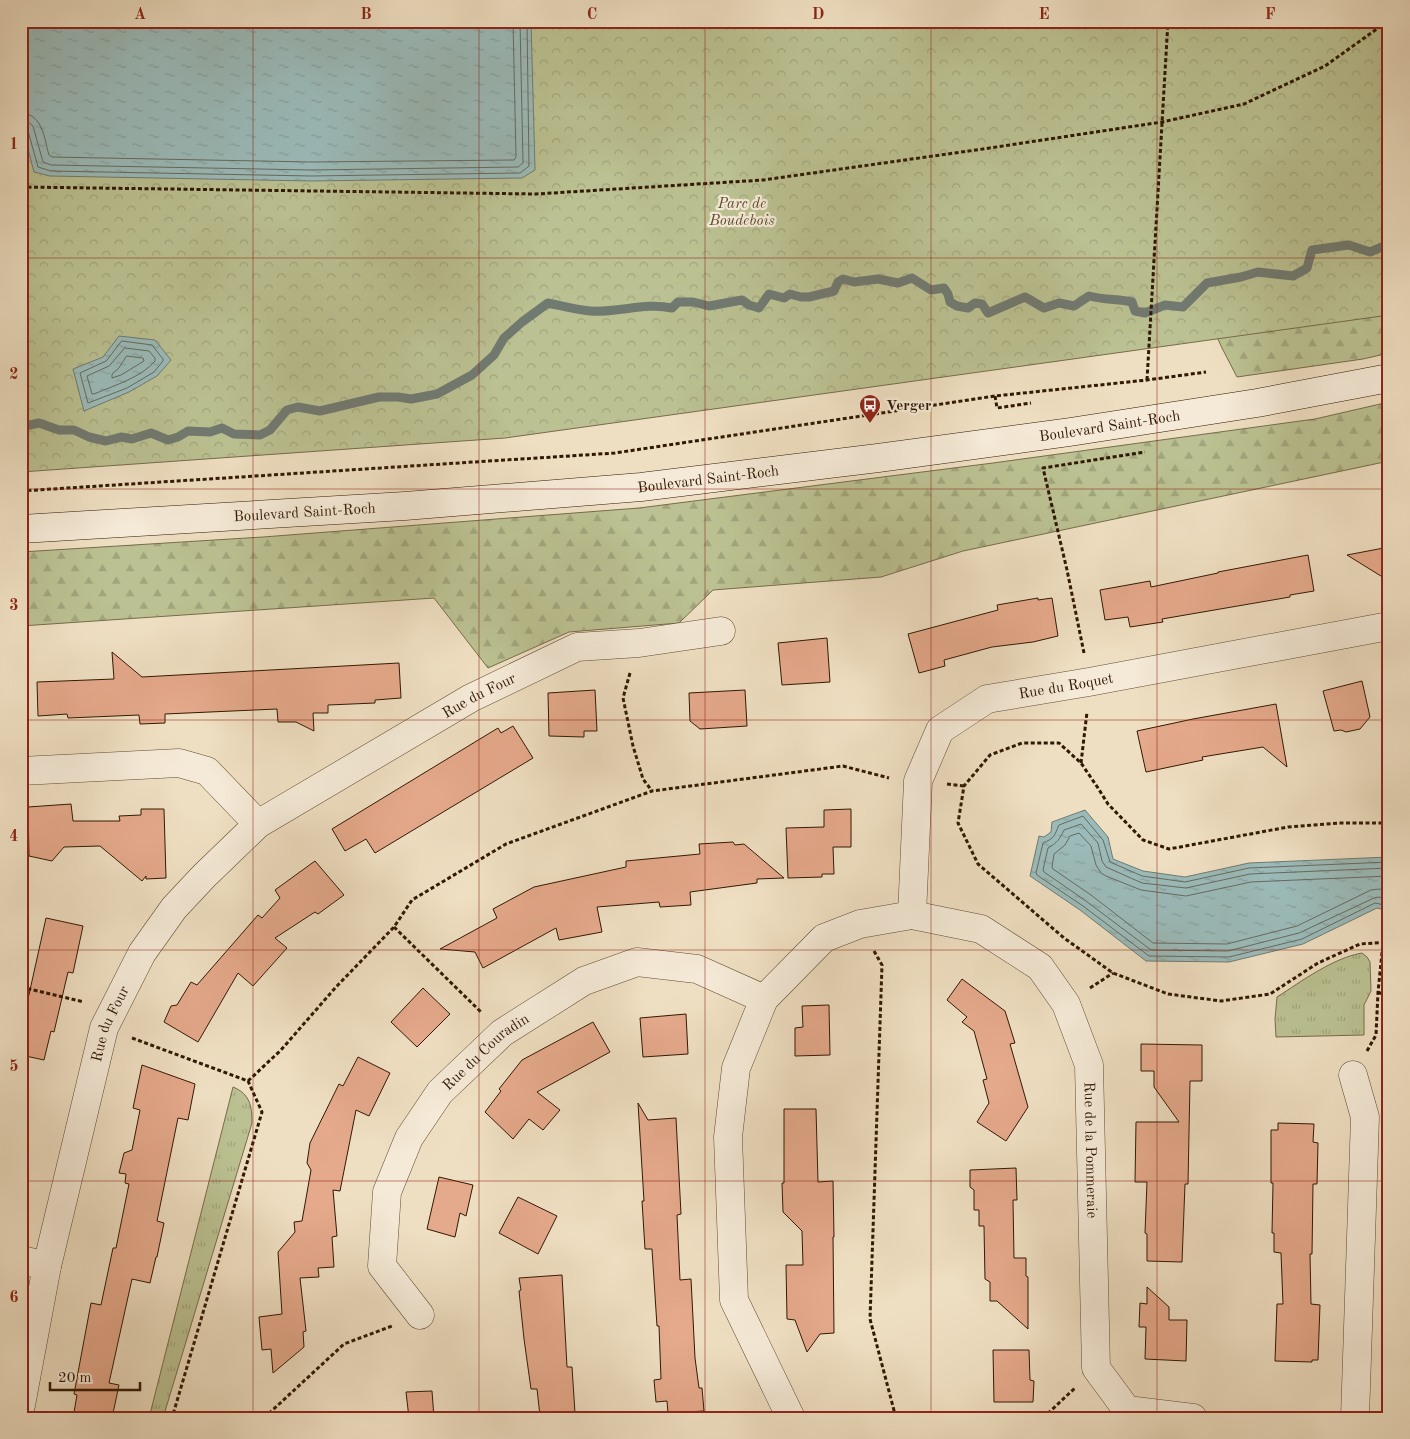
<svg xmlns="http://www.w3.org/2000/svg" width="1410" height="1439" font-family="'Old Standard TT',serif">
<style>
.grass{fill:url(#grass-tufts);stroke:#766c4a}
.forest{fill:url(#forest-firs);stroke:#766c4a}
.park{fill:url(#park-crowns);stroke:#766c4a}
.water{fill:url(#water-ripples);stroke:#717a71}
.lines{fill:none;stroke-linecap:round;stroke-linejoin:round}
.shore{stroke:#666a5e;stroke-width:1}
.stream{stroke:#717a71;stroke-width:9}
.building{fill:#e5a98b;stroke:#311803}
.minor-casing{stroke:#604a33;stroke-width:29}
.secondary-casing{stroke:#311803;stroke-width:29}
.path{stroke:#311803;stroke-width:3;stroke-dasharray:4 2.5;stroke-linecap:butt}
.minor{stroke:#f5ead7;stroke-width:28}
.secondary{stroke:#f5ead7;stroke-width:28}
.grid{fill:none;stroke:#8f2418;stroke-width:1;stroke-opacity:0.55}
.labels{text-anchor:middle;stroke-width:4.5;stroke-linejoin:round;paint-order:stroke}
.park-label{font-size:15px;font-style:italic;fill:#5a4b2e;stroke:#f5ead7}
.poi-label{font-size:15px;font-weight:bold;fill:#311803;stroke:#f5ead7;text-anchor:start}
.street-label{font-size:15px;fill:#311803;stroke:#f5ead7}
.neatline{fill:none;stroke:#8f2418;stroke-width:2}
.grid-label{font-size:16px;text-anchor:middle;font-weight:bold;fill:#8f2418}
</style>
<defs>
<pattern id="grass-tufts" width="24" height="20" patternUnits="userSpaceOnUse" patternTransform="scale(1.25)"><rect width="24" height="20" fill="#bbc192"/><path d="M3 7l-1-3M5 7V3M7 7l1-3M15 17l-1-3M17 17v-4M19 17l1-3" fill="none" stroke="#a1a57c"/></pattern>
<pattern id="forest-firs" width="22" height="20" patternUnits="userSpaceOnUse" patternTransform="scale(1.25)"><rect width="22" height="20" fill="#bbc192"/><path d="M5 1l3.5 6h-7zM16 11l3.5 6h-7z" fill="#a1a57c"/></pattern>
<pattern id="park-crowns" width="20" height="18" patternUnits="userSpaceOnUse" patternTransform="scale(1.25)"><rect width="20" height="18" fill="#bbc192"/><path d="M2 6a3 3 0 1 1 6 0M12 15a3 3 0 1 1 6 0" fill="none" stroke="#a1a57c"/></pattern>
<pattern id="water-ripples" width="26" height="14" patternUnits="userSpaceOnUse" patternTransform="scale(1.25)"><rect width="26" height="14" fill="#9bbbba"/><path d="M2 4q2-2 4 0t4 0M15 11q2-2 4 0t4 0" fill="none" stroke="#86a09e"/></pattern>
</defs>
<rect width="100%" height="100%" fill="#efdfc2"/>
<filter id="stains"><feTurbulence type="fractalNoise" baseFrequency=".004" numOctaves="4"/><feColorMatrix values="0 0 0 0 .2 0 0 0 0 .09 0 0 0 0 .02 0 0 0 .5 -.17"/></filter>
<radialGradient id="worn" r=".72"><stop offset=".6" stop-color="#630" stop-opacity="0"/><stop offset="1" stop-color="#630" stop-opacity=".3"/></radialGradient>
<g class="grass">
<path d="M1362,953L1367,957L1370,962L1371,991L1364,1005V1035L1276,1037L1275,1019L1277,997C1302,981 1333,958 1362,953Z"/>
<path d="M233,1087C250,1094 252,1106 252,1123L163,1418H149Z"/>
</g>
<g class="forest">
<polygon points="1389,270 1389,353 1363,359 1237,377 1222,348 1207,315"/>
<polygon points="1389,402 1389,461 963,551 881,577 713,590 679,623 569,632 488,668 434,598 21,626 21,552 263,537 639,508 993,463 1315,419"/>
</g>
<polygon class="park" points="21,21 1389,21 1389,315 505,438 21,472"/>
<g class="water">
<polygon points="21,21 531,21 535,170 522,178 311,181 50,176 34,172 21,123"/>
<polygon points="119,336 155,340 171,360 157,376 129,392 84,411 73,369 103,357"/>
<polygon points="1085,810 1108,837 1113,859 1143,871 1185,877 1249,863 1389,857 1389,911 1377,908 1303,944 1229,962 1146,961 1080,910 1030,876 1039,836 1044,837 1051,832 1052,822"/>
</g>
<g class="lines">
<g class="shore">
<path d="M21,113C43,114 44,138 49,155L52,157L311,162L514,160L516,157L513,21"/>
<polyline points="21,121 28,122 33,126 43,162 51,165 311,170 518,167 523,163 520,21"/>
<polyline points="21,127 25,128 28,131 38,167 51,171 311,176 520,173 529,166 527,21"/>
<polygon points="122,341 152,345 163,359 163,361 154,372 127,388 88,403 80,373 106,361"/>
<path d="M125,348L149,351L155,358V361C142,377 113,386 94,394H92L87,376L109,366Z"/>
<polygon points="127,356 143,358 144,361 121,375 112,378 112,374 118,369"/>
<path d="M1389,862L1249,868L1185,882L1142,876L1110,862L1103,840L1083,816L1059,825C1054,836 1055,838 1043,843L1036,873L1037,875L1083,906L1149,956L1229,957L1302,939L1375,903L1389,906"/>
<path d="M1389,868L1250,874L1186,888L1142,883L1106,867L1102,861L1098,843L1081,824L1064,830C1060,839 1057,843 1048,848L1043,870L1044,872L1086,901L1151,950L1228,951L1299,933L1374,898L1378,897L1389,899"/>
<polyline points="1389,876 1251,882 1186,896 1141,890 1106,876 1101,873 1096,865 1091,846 1079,833 1070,836 1065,845 1054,854 1052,867 1053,869 1091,895 1153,943 1227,944 1297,926 1371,890 1379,889 1389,891"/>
</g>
<path class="stream" d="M21,427L39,423L59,430H74L89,437L106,441L121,437L132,439L151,433L168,440L178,437L188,431L210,432L222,428L234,434L260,435L270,430L287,410L298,407L320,411L379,397H398L411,399L437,394L472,375L494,355L504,338L522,322L548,303C562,306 577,310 590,311C618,313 645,302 672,308L678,302H693L709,306L742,300L749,305L759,308L769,294L784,298L790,294L801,297H809L834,291L838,282L843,279L854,282L878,279L898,283L912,278L931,290L944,288L948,294L950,302L957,306L968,308L975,303L982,304L988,313L1025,297L1044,308L1059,303L1074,306L1089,296C1104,300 1118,299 1132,302L1135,311L1145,313L1165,305L1183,307L1207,283L1241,277L1258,272L1293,276L1307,268L1312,250L1349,245L1370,252L1389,244"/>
</g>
<g class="building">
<polygon points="1389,547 1389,581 1347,555"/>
<polygon points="1308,555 1314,591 1290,595 1290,597 1162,619 1163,622 1130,627 1128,617 1105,620 1100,590 1150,581 1151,587 1218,573 1218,572"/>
<polygon points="1038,598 1038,600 1052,598 1058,636 1033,642 992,647 944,660 945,666 919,673 908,634 998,610 997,605"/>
<polygon points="827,638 830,682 782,685 778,643"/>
<polygon points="112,652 142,677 399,663 401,698 375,700 375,703 328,705 328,713 313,713 314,731 296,722 278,722 277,709 165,714 165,723 140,724 139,715 68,718 67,714 38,716 37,682 114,679"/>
<polygon points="1362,681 1370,717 1360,729 1346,732 1341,730 1334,731 1323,691"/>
<polygon points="595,690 597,731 584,731 584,737 549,736 548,693"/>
<polygon points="745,690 747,726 700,729 690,721 689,693"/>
<polygon points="1276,704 1287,767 1263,747 1202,757 1203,760 1146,772 1137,731 1193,719"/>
<polygon points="513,726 533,758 375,853 366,839 345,851 332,829 498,728 501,733"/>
<polygon points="71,804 73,821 120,821 119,816 141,815 141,809 164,809 166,878 146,879 146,876 142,881 100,846 64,847 52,861 29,856 28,807"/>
<polygon points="851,809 851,847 833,847 834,874 822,874 822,877 788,878 786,828 824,827 824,810"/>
<polygon points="733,842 735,845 744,844 784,878 757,879 757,883 690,892 691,905 660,907 659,902 597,907 602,932 559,940 556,928 483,968 475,952 440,949 497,918 493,909 534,887 626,867 626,861 700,854 699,844"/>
<polygon points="315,861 344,895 318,914 315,912 275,938 287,948 253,986 238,973 198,1042 164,1022 171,1006 177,1005 191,982 197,985 258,915 262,918 280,898 275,890"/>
<polygon points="46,918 83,926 73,973 68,972 54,1032 51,1031 44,1060 21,1055 21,1007 26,1008"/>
<polygon points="962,979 1005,1011 1015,1043 1010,1044 1028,1107 1006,1141 977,1122 989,1103 983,1080 987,1079 974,1031 962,1022 967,1017 947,1000"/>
<polygon points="423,988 450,1014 417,1047 391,1022"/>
<polygon points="829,1005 830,1055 795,1056 795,1028 803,1027 802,1006"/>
<polygon points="686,1014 688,1054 643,1057 640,1018"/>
<polygon points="593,1022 610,1052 537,1092 560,1110 543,1130 529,1119 513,1139 485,1112 501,1091 499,1089 522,1060"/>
<polygon points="1141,1044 1202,1045 1202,1081 1190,1081 1188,1184 1185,1184 1182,1262 1147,1261 1147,1234 1145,1233 1147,1182 1135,1182 1136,1122 1179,1122 1154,1087 1154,1071 1141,1071"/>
<polygon points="358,1057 390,1073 369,1116 356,1110 340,1191 333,1190 337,1236 332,1237 334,1267 318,1268 319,1277 300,1278 306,1331 303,1332 304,1347 273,1373 271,1349 262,1350 259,1317 282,1314 278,1252 295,1232 294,1222 302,1221 311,1170 307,1163 310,1143 339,1084 343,1086"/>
<polygon points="142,1065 195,1084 188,1120 178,1118 157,1221 164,1223 157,1257 156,1257 150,1283 132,1279 109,1383 119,1385 112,1418 73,1418 77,1395 74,1394 91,1303 101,1305 113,1248 116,1248 129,1184 125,1183 126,1174 119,1173 124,1153 132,1150 140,1110 133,1108"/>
<polygon points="638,1103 648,1120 676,1118 681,1214 677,1215 680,1280 691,1279 695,1358 699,1388 702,1388 704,1411 668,1413 667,1401 656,1402 654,1380 661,1379 659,1326 657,1326 652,1249 645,1249 642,1201 644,1201"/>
<polygon points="784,1109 816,1109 818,1182 833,1181 834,1237 833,1237 834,1333 820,1334 807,1352 795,1320 787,1319 786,1265 803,1265 802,1231 783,1212 782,1183 784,1183"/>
<polygon points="1278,1123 1314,1124 1313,1142 1318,1143 1317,1184 1313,1184 1312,1254 1310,1254 1311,1304 1320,1305 1318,1360 1312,1360 1312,1362 1275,1361 1277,1304 1283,1304 1281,1253 1274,1252 1274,1233 1272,1233 1273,1183 1271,1183 1271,1130 1278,1130"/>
<polygon points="1016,1168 1017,1200 1013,1200 1014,1258 1026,1258 1026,1276 1028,1277 1028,1329 997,1301 990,1301 990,1282 985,1279 984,1226 979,1226 979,1210 974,1210 974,1190 970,1187 970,1170"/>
<polygon points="439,1177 473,1185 466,1216 460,1213 455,1237 427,1229"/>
<polygon points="518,1197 557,1216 538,1254 499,1233"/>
<polygon points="562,1275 567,1367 572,1367 575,1413 540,1416 537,1389 531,1389 524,1339 519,1291 521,1290 519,1278"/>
<polygon points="1147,1287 1169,1307 1169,1320 1187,1320 1186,1361 1145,1359 1146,1327 1139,1327 1140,1303 1147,1304"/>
<polygon points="993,1350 1029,1350 1030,1380 1034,1381 1033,1402 994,1402"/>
<polygon points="432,1391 434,1418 409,1418 406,1392"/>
</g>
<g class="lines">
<g class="minor-casing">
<g id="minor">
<polyline points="21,771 179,763 207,771 258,824"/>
<path id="s1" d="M912,915L918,781L940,730L987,699L1089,682L1389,626"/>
<polyline points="1353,1075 1365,1117 1355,1418"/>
<polyline points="21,1260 47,1266"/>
<path id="s2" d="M420,1315L382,1266L387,1192L409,1138L440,1092L502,1033L584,981L637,962L697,969L764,999"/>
<path id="s3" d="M21,1405L47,1266L104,1028L142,953L174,908L204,876L258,824L471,698L577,647L639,643L721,631"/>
<path id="s4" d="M791,1418L734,1300L728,1137L736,1068L764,999L824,938L860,924L912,915L981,929L1040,967L1066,1004L1089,1065L1096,1368L1127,1410L1193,1418"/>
</g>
</g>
<g class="secondary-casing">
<g id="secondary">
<path id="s5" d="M21,529L405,506L641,487L878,458L1070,432L1257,403L1389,378"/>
</g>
</g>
<g class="path">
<polyline points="21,187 536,194 763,180 983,149 1162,122 1244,104 1325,66 1388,21"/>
<polyline points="1147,380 1168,21"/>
<polyline points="995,396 997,408 1031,403"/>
<polyline points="21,491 615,453 995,396 1147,380 1206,372"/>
<polyline points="1084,653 1067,570 1043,468 1145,452"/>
<polyline points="630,673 623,698 633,746 643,779 652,791"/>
<polyline points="1081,763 1087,712"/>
<polyline points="947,784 964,786"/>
<polyline points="1389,823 1339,823 1288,827 1169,849 1143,840 1108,804 1098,788 1081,763 1059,743 1022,743 990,755 964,786 958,823 978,864 1064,938 1113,973 1168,994 1221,1001 1270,994 1318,963 1360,944 1389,942"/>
<polyline points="394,927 481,1012"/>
<polyline points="874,951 882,965 870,1319 896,1418"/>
<polyline points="21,987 84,1002"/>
<polyline points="1090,988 1113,973"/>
<polyline points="1378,992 1389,997"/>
<polyline points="132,1038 248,1081 262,1112 172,1418"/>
<polyline points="1367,1051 1376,1035 1378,992 1383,943"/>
<polyline points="248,1081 281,1050 336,987 394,927 412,900 506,844 652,791 843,766 889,778"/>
<polyline points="264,1418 344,1344 392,1326"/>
<polyline points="1043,1418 1076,1387"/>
</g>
<use href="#minor" class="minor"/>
<use href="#secondary" class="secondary"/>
</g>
<path class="grid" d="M253,21V1418M479,21V1418M705,21V1418M931,21V1418M1157,21V1418M21,258H1389M21,489H1389M21,720H1389M21,950H1389M21,1181H1389"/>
<defs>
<g id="bus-pin" transform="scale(1.125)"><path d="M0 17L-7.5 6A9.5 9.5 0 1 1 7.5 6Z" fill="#8f2418" stroke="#f5ead7"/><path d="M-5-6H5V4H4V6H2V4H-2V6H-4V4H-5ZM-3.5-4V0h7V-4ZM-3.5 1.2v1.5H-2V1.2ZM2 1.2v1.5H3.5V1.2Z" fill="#fff"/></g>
</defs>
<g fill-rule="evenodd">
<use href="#bus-pin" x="870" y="405"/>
</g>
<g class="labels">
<g class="park-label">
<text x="742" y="208">Parc de<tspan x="742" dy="17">Boudebois</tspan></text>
</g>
<g class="poi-label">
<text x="886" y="410">Verger</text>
</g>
<g class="street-label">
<text dy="5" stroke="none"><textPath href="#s5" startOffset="1094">Boulevard Saint-Roch</textPath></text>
<text dy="5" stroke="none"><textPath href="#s5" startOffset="689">Boulevard Saint-Roch</textPath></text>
<text dy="5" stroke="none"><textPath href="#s5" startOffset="284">Boulevard Saint-Roch</textPath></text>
<text dy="5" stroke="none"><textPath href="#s1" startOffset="326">Rue du Roquet</textPath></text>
<text dy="5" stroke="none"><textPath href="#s3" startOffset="900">Rue du Four</textPath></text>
<text dy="5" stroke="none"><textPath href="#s3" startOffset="392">Rue du Four</textPath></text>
<text dy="5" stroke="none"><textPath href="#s2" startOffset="311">Rue du Couradin</textPath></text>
<text dy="5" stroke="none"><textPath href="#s4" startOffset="951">Rue de la Pommeraie</textPath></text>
</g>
</g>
<rect width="1410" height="1439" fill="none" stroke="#efdfc2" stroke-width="55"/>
<path d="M50 1382v8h90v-8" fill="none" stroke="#311803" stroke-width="2.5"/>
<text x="58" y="1382" font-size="15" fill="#311803" stroke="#f5ead7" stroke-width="4" paint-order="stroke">20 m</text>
<rect x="28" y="28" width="1354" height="1384" class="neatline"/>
<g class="grid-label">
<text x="140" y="19">A</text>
<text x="366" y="19">B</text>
<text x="592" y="19">C</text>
<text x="818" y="19">D</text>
<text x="1044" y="19">E</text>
<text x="1270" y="19">F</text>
<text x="14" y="149">1</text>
<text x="14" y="379">2</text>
<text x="14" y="610">3</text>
<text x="14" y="841">4</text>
<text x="14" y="1071">5</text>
<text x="14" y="1302">6</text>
</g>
<rect width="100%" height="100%" filter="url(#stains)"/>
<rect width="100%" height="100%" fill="url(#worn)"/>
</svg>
